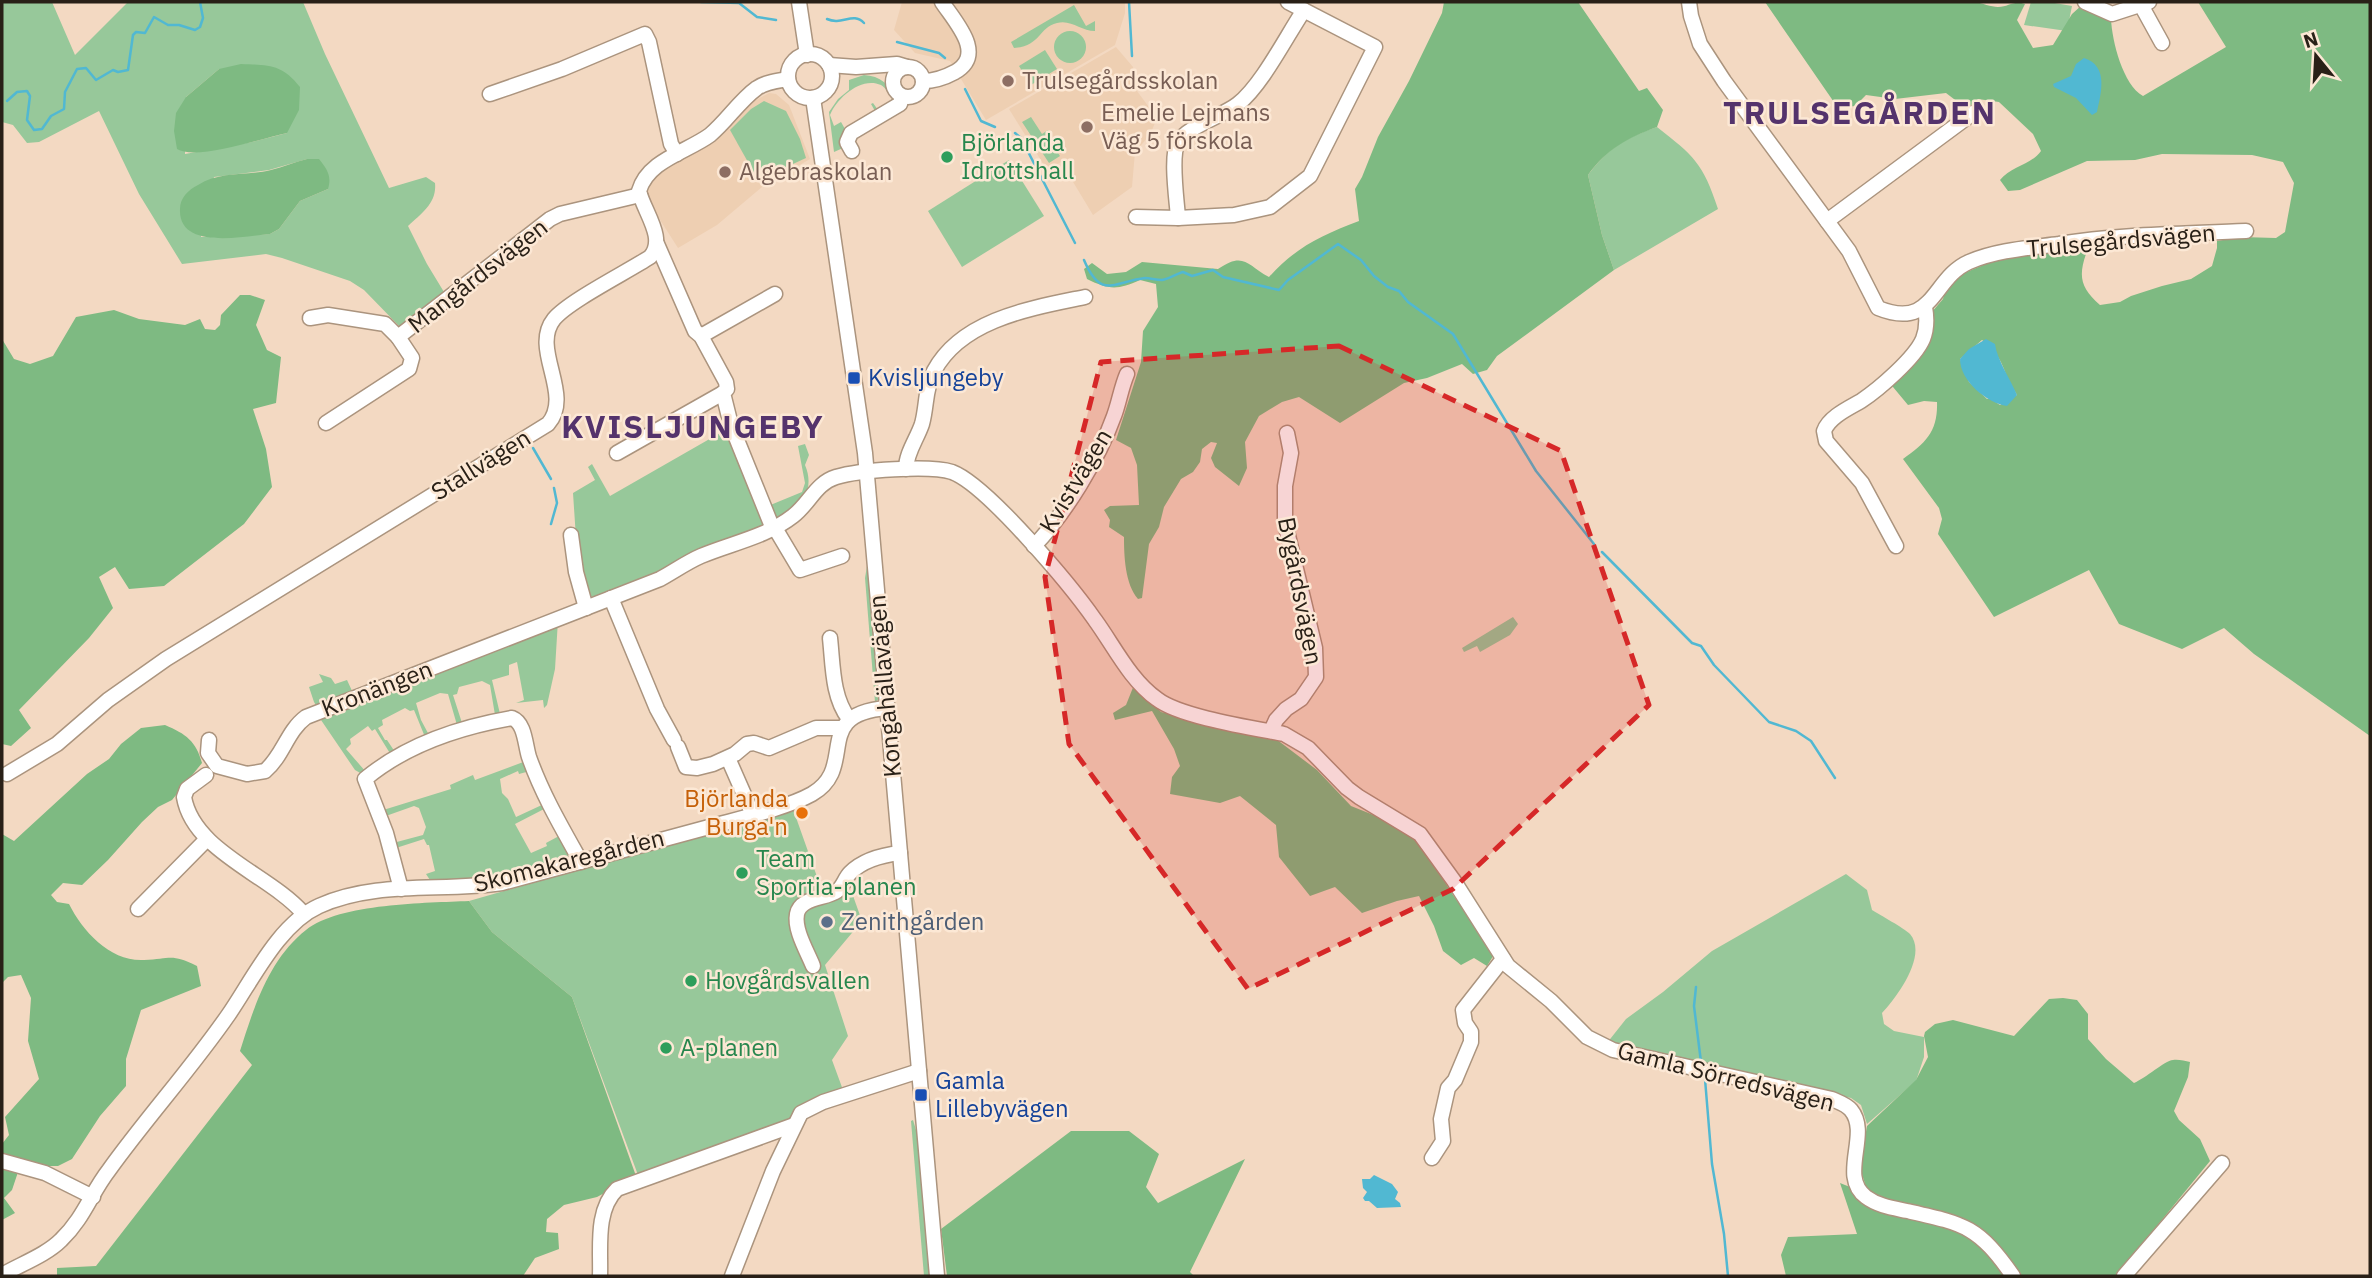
<svg xmlns="http://www.w3.org/2000/svg" width="2372" height="1278" font-family="'IBM Plex Sans',sans-serif">
<style>
.built{fill:#eecfb2}
.green{fill:#97c89a;fill-rule:evenodd}
.forest{fill:#7eba82;fill-rule:evenodd}
.water{fill:#51b8d2}
.lines{fill:none;stroke-linecap:round;stroke-linejoin:round}
.stream{stroke:#51b8d2;stroke-width:2.5}
.minor-casing{stroke:#ab947e;stroke-width:17}
.minor{stroke:#fff;stroke-width:14}
.marked{fill:#d62828;fill-opacity:0.2;stroke:#d62828;stroke-width:5;stroke-dasharray:14 9;stroke-linejoin:round}
.education-dot{fill:#8d6e63;stroke:#fce8d5;stroke-width:2.5}
.leisure-dot{fill:#2e9e5b;stroke:#fce8d5;stroke-width:2.5}
.transit-dot{fill:#1a4fb4;stroke:#fce8d5;stroke-width:2.5}
.food-dot{fill:#e8710a;stroke:#fce8d5;stroke-width:2.5}
.service-dot{fill:#5c6f8a;stroke:#fce8d5;stroke-width:2.5}
.labels{text-anchor:middle;stroke-width:5;stroke-linejoin:round;paint-order:stroke}
.education-label{font-size:24px;fill:#785e54;stroke:#fce8d5;text-anchor:start}
.leisure-label{font-size:24px;fill:#27864d;stroke:#fce8d5;text-anchor:start}
.street-label{font-size:24px;fill:#292017;stroke:#fce8d5}
.transit-label{font-size:24px;fill:#164399;stroke:#fce8d5;text-anchor:start}
.food-label{font-size:24px;fill:#c56008;stroke:#fce8d5;text-anchor:end}
.service-label{font-size:24px;fill:#4e5e75;stroke:#fce8d5;text-anchor:start}
.district-label{font-size:32px;font-weight:bold;letter-spacing:2px;fill:#54336c;stroke:#fce8d5}
</style>
<rect width="100%" height="100%" fill="#f3d9c2"/>
<g class="built">
<polygon points="902,2 1125,2 1125,13 1115,45 986,120 950,61 915,53 894,30"/>
<polygon points="1116,47 1133,67 1137,91 1157,118 1150,135 1135,152 1132,187 1093,215 1061,162 1047,170 1009,109"/>
<polygon points="769,93 776,94 789,105 810,159 762,187 717,225 678,248 648,201 646,189 652,176 704,145 726,128 754,101"/>
</g>
<g class="green">
<path d="M2,2H52L75,55L128,2H303L325,54L389,188L426,177L435,183C437,203 422,213 408,226L427,264L447,297L400,327L364,290L350,281L282,258L266,254L182,264L139,194L99,111L39,142L27,143L13,125L2,122ZM219,69L287,133L252,142L185,154L186,97ZM307,159L328,189L300,201L279,229L270,234L201,237L214,177L269,170Z"/>
<polygon points="2031,2 2049,2 2072,6 2067,31 2024,25"/>
<path d="M1074,5L1086,26L1095,21V31C1081,31 1071,19 1057,23C1038,28 1041,46 1014,48L1011,42Z"/>
<circle cx="1070" cy="47" r="16"/>
<polygon points="1045,50 1057,69 1031,85 1019,66"/>
<path d="M864,75C880,76 891,84 894,100L885,105L892,99C889,94 886,88 881,85C861,76 837,98 830,115L834,126L841,122L845,129L875,111L871,104L873,103L878,110L876,114L843,134L840,140L843,148L834,152L829,112L838,99L849,90V80Z"/>
<polygon points="764,101 786,111 800,139 806,158 758,180 730,130 751,109"/>
<polygon points="1031,117 1042,134 1048,130 1050,134 1047,136 1060,156 1049,163 1022,122"/>
<path d="M1657,127C1694,156 1703,163 1718,209L1614,270L1602,235L1588,175C1608,148 1625,138 1657,127Z"/>
<polygon points="1009,160 1044,216 962,267 928,211"/>
<polygon points="727,429 762,512 762,529 602,598 588,596 577,553 573,493 595,480 588,467 592,464 610,496"/>
<path d="M805,444L809,455L805,465C816,491 800,509 777,521L768,506L802,492L805,483L798,446Z"/>
<polygon points="868,560 880,698 875,702 865,578"/>
<polygon points="1513,617 1518,624 1510,635 1480,652 1477,646 1464,652 1462,648"/>
<polygon points="558,620 555,669 547,705 544,708 543,700 516,703 524,700 517,662 509,665 509,675 492,680 500,714 495,715 490,685 482,681 459,687 457,694 453,695 462,723 457,725 448,694 440,693 416,703 421,720 429,735 425,737 414,710 410,711 405,708 382,720 383,725 378,728 385,740 387,740 395,752 391,755 375,729 372,731 368,726 350,739 351,744 346,749 366,772 362,774 355,770 321,720 320,718"/>
<polygon points="319,674 331,678 335,684 347,680 353,693 317,707 314,702 309,687 323,682"/>
<polygon points="526,761 530,771 519,774 518,771 500,779 502,793 508,799 516,817 544,804 546,808 515,824 531,853 547,846 546,843 559,836 570,855 569,858 522,873 472,882 430,880 426,874 435,871 429,845 427,845 424,839 396,848 393,843 423,835 426,827 419,808 414,806 383,817 380,811 451,789 450,785 473,775 475,780"/>
<polygon points="793,809 821,888 852,893 862,921 825,965 848,1036 832,1060 843,1090 797,1107 788,1121 638,1175 572,997 492,932 469,901"/>
<path d="M1846,874L1867,890L1872,910C1880,915 1904,928 1910,934C1928,955 1897,997 1882,1013L1884,1024L1894,1031L1924,1037V1057L1916,1081L1867,1124L1861,1105L1851,1098L1607,1043L1626,1019L1663,992L1712,951Z"/>
<polygon points="913,1120 919,1140 931,1276 924,1276 911,1121"/>
</g>
<g class="forest">
<path d="M1444,2H1578L1639,91L1647,88L1663,110L1657,127C1627,138 1607,149 1588,175L1602,235L1614,270L1497,356L1487,370L1473,374L1462,364L1427,378L1404,383L1340,423L1299,397L1282,402L1259,416L1245,442L1247,468L1239,486L1215,467L1211,458L1217,443L1211,442L1202,449L1200,462L1193,472L1181,479L1164,507L1159,527L1149,544L1142,598L1138,599C1125,584 1124,556 1124,537L1109,527L1110,520L1104,510L1110,506L1139,505L1137,465L1131,448L1116,440L1141,362L1143,331L1158,307L1156,284L1140,280C1118,290 1109,290 1087,279L1084,269L1092,263L1107,274L1126,272L1142,262L1218,269C1244,251 1247,265 1269,277C1296,247 1322,235 1359,221L1355,189L1362,177L1378,137L1409,81L1442,13Z"/>
<path d="M1765,2H1975C1982,3 1991,7 1998,7C2009,7 2013,0 2025,4L2017,20L2033,48L2053,45L2072,14L2082,5L2111,19C2112,41 2123,85 2143,96L2226,47L2198,2H2370V736L2254,654L2224,628L2182,649L2119,624L2089,570L1994,617L1938,534L1942,519L1939,508L1903,459C1926,443 1938,431 1937,402L1924,401L1908,405L1893,387L1892,381L1931,313L1943,299L1945,290L1964,273L1998,259L2081,244L2086,254C2078,277 2081,288 2100,305L2120,302L2131,296L2162,286L2191,279L2212,266L2217,248V241L2241,237L2276,238L2285,232L2294,183L2283,162L2252,155L2162,154L2135,160L2087,161L2020,190L2008,191L2000,180C2011,166 2031,165 2041,151L2033,134L1999,102L1978,99L1967,109L1946,93L1895,99L1866,95L1855,106L1838,108ZM1982,340C1997,351 2002,362 2008,380C2010,385 2014,389 2017,395L2000,405L1991,399H1987L1969,382L1960,359Z"/>
<path d="M241,64C269,65 282,64 300,87L299,110L287,133C263,138 196,161 177,149L174,131L176,113L186,97L219,69Z"/>
<path d="M307,159H319C327,169 332,176 328,189L300,201L279,229L270,234C245,236 178,251 180,209C180,198 188,190 198,185C220,171 247,176 271,170C283,167 295,162 307,159Z"/>
<polygon points="240,295 250,295 265,300 256,325 267,350 281,357 276,403 253,409 266,449 272,487 244,524 164,586 129,589 115,567 99,577 113,608 89,638 19,710 31,728 11,746 2,744 2,339 14,359 30,364 53,356 76,317 114,310 139,319 185,325 200,319 205,329 215,330 220,325 221,315"/>
<polygon points="1134,685 1161,712 1272,736 1317,770 1351,806 1396,824 1419,841 1453,895 1495,953 1487,966 1474,958 1461,965 1443,951 1434,926 1419,896 1397,901 1362,913 1335,887 1310,896 1279,857 1276,825 1240,796 1220,803 1170,794 1172,777 1180,766 1174,749 1152,711 1115,720 1113,713 1126,705"/>
<path d="M165,725C186,734 196,741 202,763L172,800L158,807L142,822L108,860L82,885L63,883L51,895L57,902L69,904C83,932 111,962 144,960C171,959 171,953 197,966L201,986L141,1010L126,1059V1086L100,1116L72,1159L58,1166H43L18,1172L12,1190L4,1198L15,1213L2,1220V1144L9,1135L5,1117L39,1079L28,1041L31,998L21,975L8,977L2,983V834L14,841L87,774L109,759L121,744L141,728Z"/>
<path d="M469,901L492,932L572,997L636,1176L597,1197L564,1205L547,1219L546,1232L558,1233L559,1249L535,1258L523,1276H57V1268L96,1266L252,1065L240,1051C254,1007 269,959 306,930C340,903 427,903 469,901Z"/>
<path d="M2063,998L2077,1000L2088,1014V1039L2106,1059L2134,1083C2146,1078 2164,1061 2173,1060C2178,1059 2185,1061 2190,1062L2188,1077L2174,1111L2179,1120L2200,1139L2210,1161L2116,1276H1786L1781,1255L1788,1237L1857,1234L1840,1183L1855,1189L1865,1184L1860,1167L1867,1126L1916,1080L1928,1057L1924,1036L1925,1032L1935,1024L1953,1020L2014,1036L2049,999Z"/>
<polygon points="1071,1131 1129,1131 1159,1154 1146,1187 1158,1203 1245,1159 1190,1272 1194,1276 947,1276 941,1229"/>
</g>
<g class="water">
<path d="M2084,58C2109,66 2101,93 2097,112L2092,115L2076,98L2054,87L2053,84L2071,76L2076,64Z"/>
<path d="M1986,339L1995,344C1997,360 2011,380 2017,395L2007,406C1987,403 1960,381 1960,359L1969,349Z"/>
<polygon points="1374,1175 1392,1184 1398,1192 1395,1199 1400,1203 1401,1207 1377,1208 1369,1201 1365,1201 1363,1198 1367,1192 1363,1188 1362,1179 1370,1179"/>
</g>
<g class="lines">
<g class="stream">
<polyline points="701,2 739,3 757,17 776,20"/>
<polyline points="1129,2 1132,56"/>
<path d="M827,19C842,26 853,11 864,23"/>
<polyline points="897,42 939,53 945,58"/>
<polyline points="965,89 981,121 995,127"/>
<polyline points="7,101 17,92 27,91 30,96 27,120 34,130 42,129 51,116 64,109 65,92 77,69 86,68 96,80 113,70 118,72 128,70 133,35 136,32 145,33 154,17 168,25 179,25 195,30 200,27 203,18 200,2"/>
<polyline points="1015,133 1021,138 1075,243"/>
<path d="M1084,260C1101,300 1113,282 1145,278C1150,278 1156,280 1162,280C1169,279 1176,274 1183,272L1192,276L1213,270L1223,277L1279,290L1288,280L1338,244L1361,260L1374,276L1388,287L1399,291L1408,302L1453,334L1536,471L1594,544"/>
<polyline points="533,448 551,479"/>
<polyline points="551,524 557,503 554,488"/>
<polyline points="1602,552 1692,643 1701,646 1714,665 1769,722 1796,731 1811,741 1835,778"/>
<polyline points="1696,987 1694,1006 1701,1062"/>
<polyline points="1705,1079 1712,1164 1724,1234 1728,1276"/>
</g>
<g class="minor-casing">
<g id="minor">
<polyline points="799,2 807,55"/>
<path d="M1288,2L1375,47L1310,176L1270,207L1234,215L1178,218C1177,201 1170,156 1178,142C1188,126 1223,116 1238,104C1262,85 1286,37 1304,10"/>
<path d="M1689,2L1691,16L1700,44L1724,81L1849,251L1878,308C1934,331 1932,278 1969,262C1997,250 2029,248 2059,244C2120,234 2184,234 2246,231"/>
<polyline points="2085,2 2112,14 2149,2"/>
<polyline points="2141,5 2162,43"/>
<circle cx="810" cy="76" r="22"/>
<polyline points="829,65 856,67 897,64 907,67"/>
<circle cx="908" cy="82" r="15"/>
<path d="M923,81C935,81 944,78 955,72C986,54 956,23 942,2"/>
<polyline points="490,94 562,69 645,34 649,42 671,144 677,154"/>
<polyline points="813,98 865,453 937,1276"/>
<polyline points="852,151 847,142 851,133 900,104 902,96"/>
<polyline points="1136,217 1178,218"/>
<polyline points="1827,221 1973,113"/>
<polyline points="657,244 695,331 701,336 726,382 727,389 723,393 731,425 773,529"/>
<polyline points="310,318 328,315 385,324 398,337"/>
<polyline points="701,336 775,294"/>
<polyline points="326,423 409,369 412,358 398,337 550,219 560,214 640,195"/>
<polyline points="617,453 723,393"/>
<path d="M906,469C906,453 917,439 922,424C927,406 925,388 934,371C962,319 1032,308 1085,297"/>
<polyline points="775,528 800,570 842,556"/>
<polyline points="571,535 576,572 586,608"/>
<path d="M1034,546C1065,514 1099,458 1114,416C1119,403 1121,388 1127,374"/>
<path d="M1896,546L1862,483L1826,441L1824,431C1829,417 1849,408 1861,401C1879,389 1915,358 1923,339C1927,329 1927,318 1925,307"/>
<polyline points="611,598 657,709 674,740"/>
<path d="M830,638C833,665 832,697 849,719"/>
<polyline points="1271,731 1276,720 1286,709 1301,699 1316,677 1315,648 1285,523 1285,486 1291,453 1287,433"/>
<path d="M209,740L208,753L217,766L247,774L265,771C283,756 287,731 306,717L660,579C673,572 687,562 701,556C732,543 766,537 793,516C809,504 816,483 836,477C859,470 930,465 952,472C987,485 1072,587 1095,620C1114,646 1130,680 1157,699C1180,717 1253,728 1284,734L1308,748L1347,788L1359,797L1420,834L1454,881L1508,966L1551,1001L1587,1037L1613,1050L1832,1099C1838,1102 1846,1104 1851,1110C1871,1134 1838,1176 1866,1197C1878,1206 1893,1208 1907,1211C1965,1224 1978,1226 2013,1276"/>
<polyline points="678,747 686,767 697,768 713,764 735,754 747,744 754,743 769,748 816,728 842,728"/>
<polyline points="728,758 753,815"/>
<path d="M7,774L57,744L108,700L166,659L548,424C574,394 530,349 554,319C569,301 627,272 650,257C667,239 644,212 639,191C648,160 687,152 710,135C727,121 739,101 757,88C766,82 777,81 788,79"/>
<path d="M206,775L187,789L184,797C193,851 270,875 303,913"/>
<path d="M401,889L386,833L365,779C407,744 460,727 512,718C525,723 525,744 529,757C542,794 562,828 581,862"/>
<polyline points="138,909 206,840"/>
<path d="M813,966C807,951 794,930 797,914C800,897 826,899 837,891C843,887 845,878 850,873C863,860 882,855 900,853"/>
<polyline points="1432,1158 1443,1141 1441,1119 1448,1088 1455,1080 1471,1042 1471,1032 1465,1023 1463,1010 1503,959"/>
<polyline points="2,1161 45,1173 93,1197"/>
<path d="M2,1275C21,1264 46,1255 61,1240C84,1218 91,1193 109,1170C147,1117 191,1069 229,1014C253,979 279,924 319,906C376,880 442,892 502,883C571,864 640,846 709,827C738,819 787,808 812,794C859,767 810,714 887,708"/>
<path d="M600,1276C601,1249 595,1210 617,1189L794,1125"/>
<polyline points="732,1276 773,1171 801,1113 823,1102 919,1071"/>
<polyline points="2124,1276 2222,1163"/>
</g>
</g>
<use href="#minor" class="minor"/>
</g>
<path class="marked" d="M1339,346L1561,451L1649,705L1453,889L1248,989L1069,744L1045,577L1101,362Z"/>
<g class="education-dot">
<circle cx="1008" cy="81" r="7"/>
<circle cx="1087" cy="127" r="7"/>
<circle cx="725" cy="172" r="7"/>
</g>
<g class="leisure-dot">
<circle cx="947" cy="157" r="7"/>
<circle cx="742" cy="873" r="7"/>
<circle cx="691" cy="981" r="7"/>
<circle cx="666" cy="1048" r="7"/>
</g>
<g class="transit-dot">
<rect x="847" y="371" width="14" height="14" rx="3.5"/>
<rect x="914" y="1088" width="14" height="14" rx="3.5"/>
</g>
<circle class="food-dot" cx="802" cy="813" r="7"/>
<circle class="service-dot" cx="827" cy="922" r="7"/>
<g class="labels">
<g class="education-label">
<text x="1022" y="89">Trulsegårdsskolan</text>
<text x="1101" y="121">Emelie Lejmans<tspan x="1101" dy="28">Väg 5 förskola</tspan></text>
<text x="739" y="180">Algebraskolan</text>
</g>
<g class="leisure-label">
<text x="961" y="151">Björlanda<tspan x="961" dy="28">Idrottshall</tspan></text>
<text x="756" y="867">Team<tspan x="756" dy="28">Sportia-planen</tspan></text>
<text x="705" y="989">Hovgårdsvallen</text>
<text x="680" y="1056">A-planen</text>
</g>
<g class="street-label">
<text transform="translate(2121 241) rotate(-5)" y="8">Trulsegårdsvägen</text>
<text transform="translate(478 276) rotate(-38)" y="8">Mangårdsvägen</text>
<text transform="translate(481 465) rotate(-32)" y="8">Stallvägen</text>
<text transform="translate(1076 481) rotate(-59)" y="8">Kvistvägen</text>
<text transform="translate(1300 591) rotate(79)" y="8">Bygårdsvägen</text>
<text transform="translate(885 686) rotate(-95)" y="8">Kongahällavägen</text>
<text transform="translate(377 689) rotate(-21)" y="8">Kronängen</text>
<text transform="translate(569 861) rotate(-14)" y="8">Skomakaregården</text>
<text transform="translate(1726 1077) rotate(14)" y="8">Gamla Sörredsvägen</text>
</g>
<g class="transit-label">
<text x="868" y="386">Kvisljungeby</text>
<text x="935" y="1089">Gamla<tspan x="935" dy="28">Lillebyvägen</tspan></text>
</g>
<g class="food-label">
<text x="788" y="807">Björlanda<tspan x="788" dy="28">Burga'n</tspan></text>
</g>
<g class="service-label">
<text x="841" y="930">Zenithgården</text>
</g>
<g class="district-label">
<text x="1860" y="124">TRULSEGÅRDEN</text>
<text x="693" y="438">KVISLJUNGEBY</text>
</g>
</g>
<rect width="2372" height="1278" fill="none" stroke="#292017" stroke-width="7"/>
<g transform="translate(2316 56) rotate(342)" stroke="#fce8d5" stroke-width="5" paint-order="stroke">
<path d="M0-5L12 26L0 18L-12 26Z" fill="#292017"/>
<text y="-10" font-size="19" font-weight="bold" text-anchor="middle" fill="#292017">N</text>
</g>
</svg>
